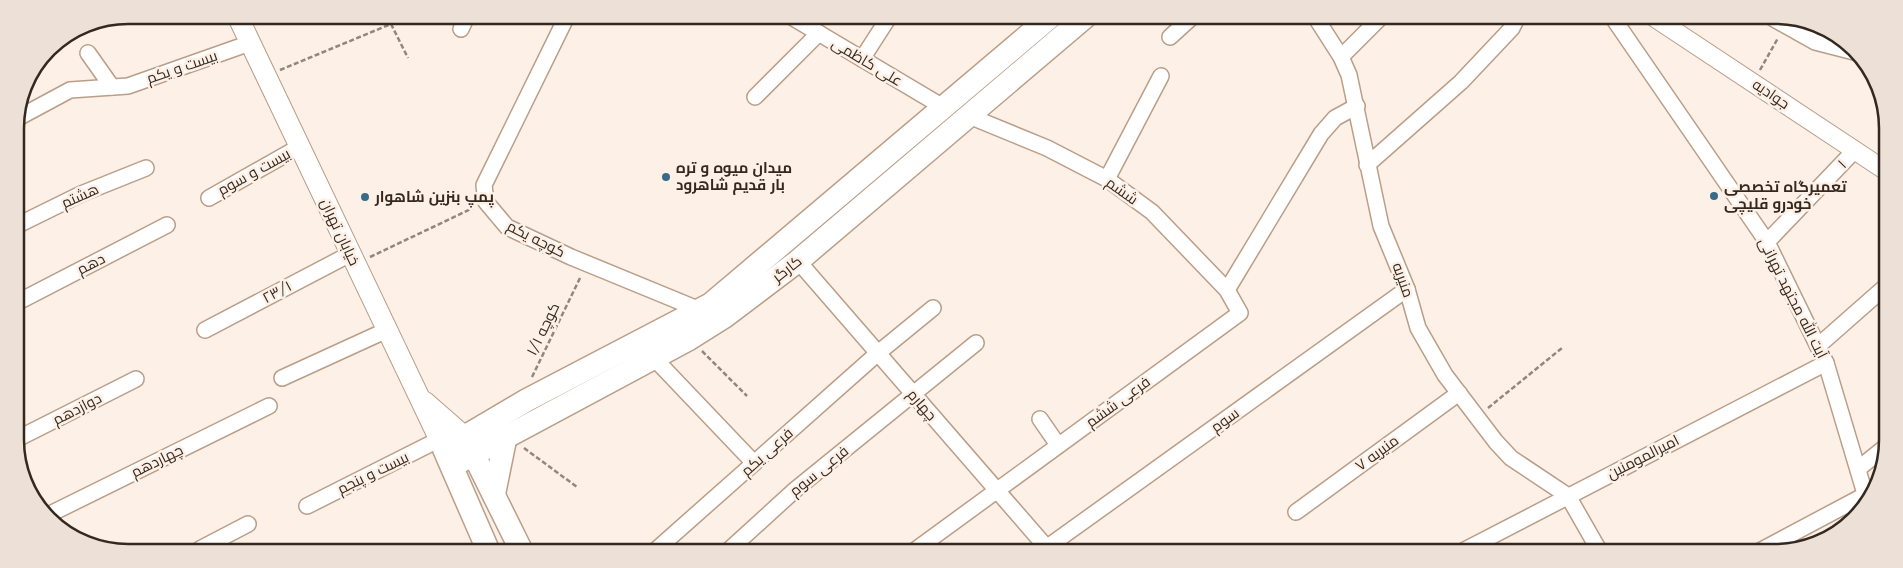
<svg xmlns="http://www.w3.org/2000/svg" width="1903" height="568" font-family="Quicksand,Cairo,sans-serif">
<style>
.lines{fill:none;stroke-linecap:round;stroke-linejoin:round}
.minor-casing{stroke:#ba9e87;stroke-width:18}
.tertiary-casing{stroke:#ba9e87;stroke-width:20}
.secondary-casing{stroke:#ba9e87;stroke-width:22}
.primary-casing{stroke:#ba9e87;stroke-width:25}
.path{stroke:#92867d;stroke-width:2.5;stroke-dasharray:5 2.5;stroke-linecap:butt}
.minor{stroke:#fff;stroke-width:15}
.tertiary{stroke:#fff;stroke-width:18}
.secondary{stroke:#fff;stroke-width:20}
.primary{stroke:#fff;stroke-width:22}
.poi-dot{fill:#366c87;stroke:#fdf0e7;stroke-width:2}
.labels{text-anchor:middle;stroke-width:5;stroke-linejoin:round;paint-order:stroke}
.street-label{font-size:15px;fill:#34291f;stroke:#fdf0e7}
.poi-label{font-size:15px;font-weight:bold;fill:#34291f;stroke:#fdf0e7;text-anchor:start}
.rim{fill:none;stroke:#34291f;stroke-width:2.5}
</style>
<rect width="100%" height="100%" fill="#fdf0e7"/>
<g class="lines">
<g class="minor-casing">
<g id="minor">
<polyline points="567,16 484,185 486,202 507,227 571,257 700,310"/>
<polyline points="790,16 943,107"/>
<polyline points="1316,18 1341,57 1349,75 1381,226 1407,289 1418,328 1445,375 1496,442 1511,458 1568,496 1600,552"/>
<polyline points="1613,18 1767,242 1826,363 1866,497"/>
<polyline points="1774,19 1815,42 1858,53"/>
<polyline points="461,29 467,16"/>
<polyline points="1170,37 1192,17"/>
<polyline points="88,53 112,87"/>
<polyline points="1341,57 1380,18"/>
<polyline points="862,59 889,17"/>
<polyline points="755,97 819,33"/>
<polyline points="16,119 70,90 128,86 250,43"/>
<polyline points="1367,165 1461,82 1512,28 1517,18"/>
<polyline points="1107,179 1161,76"/>
<polyline points="209,198 299,147"/>
<polyline points="16,226 81,194 146,168"/>
<polyline points="1767,242 1855,150"/>
<polyline points="798,261 1047,548"/>
<polyline points="1227,290 1321,134 1335,118 1357,106"/>
<polyline points="16,303 167,225"/>
<polyline points="205,330 350,254"/>
<polyline points="1818,346 1885,287"/>
<polyline points="653,357 754,463"/>
<polyline points="282,378 387,330"/>
<polyline points="1040,419 1058,445"/>
<polyline points="17,439 136,379"/>
<polyline points="1858,469 1884,448"/>
<polyline points="307,506 440,439"/>
<polyline points="1296,512 1459,393"/>
<polyline points="46,516 269,406"/>
<polyline points="200,549 248,524"/>
<polyline points="656,550 878,353 933,308"/>
<polyline points="728,551 796,489 976,343"/>
<polyline points="914,551 1240,313 1227,290 1152,212 1107,179 1047,148 969,116"/>
<polyline points="1042,551 1407,289"/>
<polyline points="1461,552 1826,363"/>
<polyline points="1756,553 1865,495"/>
</g>
</g>
<g class="tertiary-casing">
<polyline id="tertiary" points="1655,18 1886,171"/>
</g>
<g class="secondary-casing">
<g id="secondary">
<polyline points="237,15 444,449"/>
<polyline points="425,402 465,437"/>
</g>
</g>
<g class="primary-casing">
<g id="primary">
<polyline points="467,441 521,550"/>
<polyline points="452,466 689,339 724,317 798,261 1085,17"/>
<polyline points="494,494 506,435"/>
<polyline points="488,550 444,449 527,400 711,304 1050,17"/>
</g>
</g>
<g class="path">
<polyline points="280,70 391,24 408,58"/>
<polyline points="1760,70 1778,38"/>
<polyline points="370,257 473,208"/>
<polyline points="702,351 747,396"/>
<polyline points="532,377 581,276"/>
<polyline points="1488,408 1562,348"/>
<polyline points="524,448 577,487"/>
</g>
<use href="#minor" class="minor"/>
<use href="#tertiary" class="tertiary"/>
<use href="#secondary" class="secondary"/>
<use href="#primary" class="primary"/>
</g>
<g class="poi-dot">
<circle cx="666" cy="177" r="5"/>
<circle cx="1714" cy="196" r="5"/>
<circle cx="365" cy="197" r="5"/>
</g>
<g class="labels">
<g class="street-label">
<text transform="translate(867 62) rotate(31)" y="5">علی کاظمی</text>
<text transform="translate(182 67) rotate(-19)" y="5">بیست و یکم</text>
<text transform="translate(1771 94) rotate(34)" y="5">جوادیه</text>
<text transform="translate(1842 164) rotate(-46)" y="5">۱</text>
<text transform="translate(254 172) rotate(-29)" y="5">بیست و سوم</text>
<text transform="translate(1122 191) rotate(36)" y="5">ششم</text>
<text transform="translate(80 196) rotate(-24)" y="5">هشتم</text>
<text transform="translate(340 232) rotate(65)" y="5">خیابان تهران</text>
<text transform="translate(536 239) rotate(27)" y="5">کوچه یکم</text>
<text transform="translate(91 264) rotate(-27)" y="5">دهم</text>
<text transform="translate(787 269) rotate(-38)" y="5">کارگر</text>
<text transform="translate(1403 280) rotate(70)" y="5">منیریه</text>
<text transform="translate(277 292) rotate(-28)" y="5">۲۳/۱</text>
<text transform="translate(1793 298) rotate(63)" y="5">آیت الله مجتهد تهرانی</text>
<text transform="translate(543 329) rotate(-64)" y="5">کوچه ۱/۱</text>
<text transform="translate(1118 402) rotate(-36)" y="5">فرعی ششم</text>
<text transform="translate(922 405) rotate(49)" y="5">چهارم</text>
<text transform="translate(77 409) rotate(-27)" y="5">دوازدهم</text>
<text transform="translate(1225 420) rotate(-36)" y="5">سوم</text>
<text transform="translate(767 452) rotate(-42)" y="5">فرعی یکم</text>
<text transform="translate(1377 453) rotate(-36)" y="5">منیریه ۷</text>
<text transform="translate(1643 457) rotate(-27)" y="5">امیرالمومنین</text>
<text transform="translate(157 461) rotate(-26)" y="5">چهاردهم</text>
<text transform="translate(819 471) rotate(-39)" y="5">فرعی سوم</text>
<text transform="translate(373 473) rotate(-26)" y="5">بیست و پنجم</text>
</g>
<g class="poi-label">
<text x="676" y="173">میدان میوه و تره<tspan x="676" dy="17">بار قدیم شاهرود</tspan></text>
<text x="1724" y="192">تعمیرگاه تخصصی<tspan x="1724" dy="17">خودرو قلیچی</tspan></text>
<text x="375" y="202">پمپ بنزین شاهوار</text>
</g>
</g>
<path d="M0 0H1903V568H0ZM128 24H1775A104 104 0 0 1 1879 128V440A104 104 0 0 1 1775 544H128A104 104 0 0 1 24 440V128A104 104 0 0 1 128 24Z" fill="#ede0d7" fill-rule="evenodd"/>
<path class="rim" d="M128 24H1775A104 104 0 0 1 1879 128V440A104 104 0 0 1 1775 544H128A104 104 0 0 1 24 440V128A104 104 0 0 1 128 24Z"/>
</svg>
